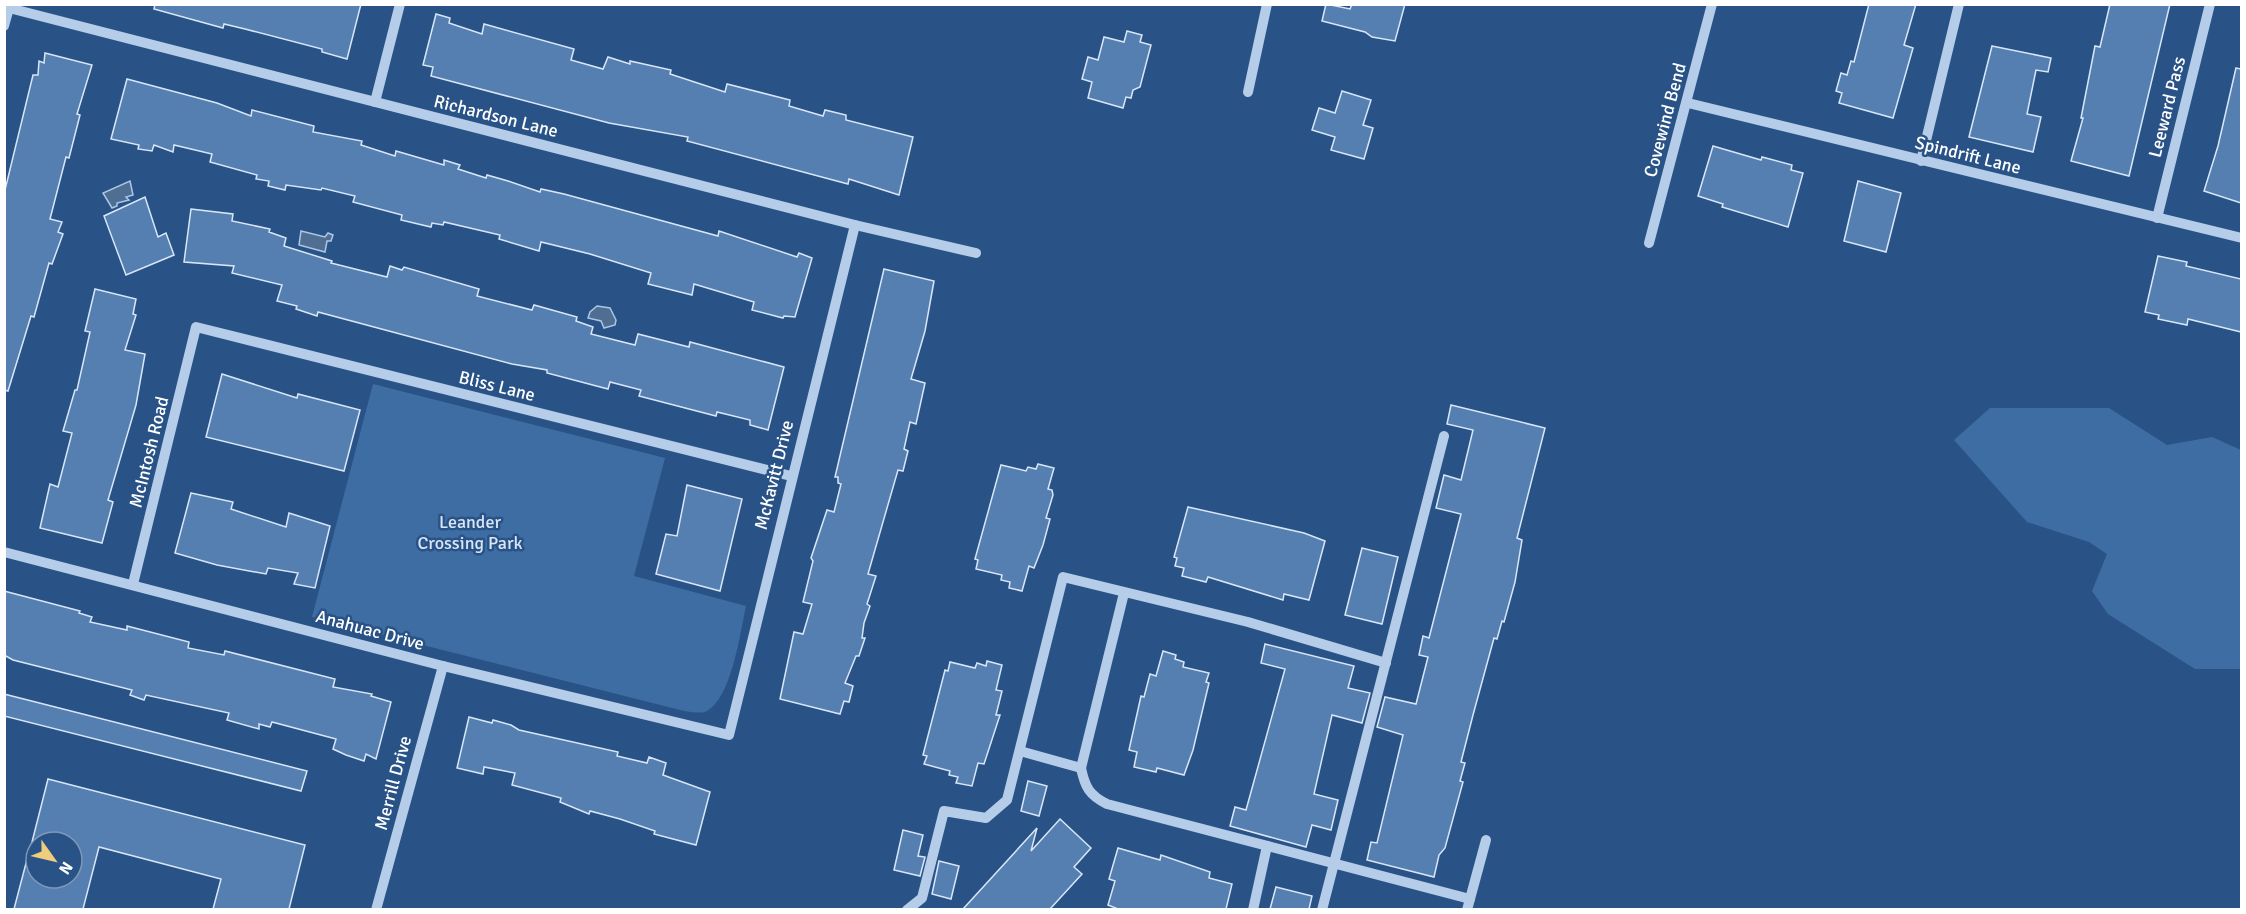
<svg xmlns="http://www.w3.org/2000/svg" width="2246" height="914" font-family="Signika,sans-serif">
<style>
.green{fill:#3e6da3}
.water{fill:#506e92;stroke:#aac7e8;stroke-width:1.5}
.building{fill:#557fb0;stroke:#d8e6f7;stroke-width:1.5}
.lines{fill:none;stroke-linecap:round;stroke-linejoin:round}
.minor{stroke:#b5cde8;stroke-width:10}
.labels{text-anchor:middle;stroke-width:5;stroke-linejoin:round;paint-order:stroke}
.street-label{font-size:18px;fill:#fff;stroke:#295387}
.park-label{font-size:18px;fill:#d8e6f7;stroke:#295387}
</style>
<rect width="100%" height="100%" fill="#295387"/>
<g class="green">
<path d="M373,384L665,458L634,576L746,606C740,633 732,697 707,711C702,714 691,712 684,711L312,617Z"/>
<polygon points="1990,408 2109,408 2167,445 2212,437 2241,450 2241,669 2195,669 2108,614 2092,591 2107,554 2089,542 2027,522 1954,440"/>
</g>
<g class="water">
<polygon points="130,181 133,195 126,197 129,200 117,203 117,206 112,208 103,193"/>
<polygon points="301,231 325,237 328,233 333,235 331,241 327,241 325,252 299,245"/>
<polygon points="597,306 610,308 616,320 615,325 604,328 601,321 588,318 590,312"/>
</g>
<g class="building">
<polygon points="155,4 361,4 347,59 322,52 322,49 245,29 224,24 223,28 154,9"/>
<polygon points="1326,4 1350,9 1352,4 1405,4 1395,41 1372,37 1365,32 1322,21"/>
<polygon points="1869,4 1916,4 1904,45 1913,48 1893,118 1839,103 1842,93 1836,91 1841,73 1847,75 1851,61 1854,62"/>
<polygon points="2110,4 2170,4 2129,176 2071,161 2083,118 2081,118 2095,46 2100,47"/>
<polygon points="436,14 450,18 449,23 482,34 484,24 574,49 571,60 603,69 608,57 630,64 630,61 671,70 670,74 725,92 727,84 790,100 789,106 823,116 825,110 846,115 846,120 913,137 899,195 849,179 848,184 687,141 688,137 609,123 431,76 433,67 423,65"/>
<polygon points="1127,31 1142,35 1140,42 1151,45 1140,87 1133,90 1131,98 1126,97 1123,108 1088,98 1092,82 1082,79 1088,57 1098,60 1104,37 1124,42"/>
<polygon points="1992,46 2051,58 2048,72 2036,70 2027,114 2041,117 2033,152 1969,137"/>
<polygon points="45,53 92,65 77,114 80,115 69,158 66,157 50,219 62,222 58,232 63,234 52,264 49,263 34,317 31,316 8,391 4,390 4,194 33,75 38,75 39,61 44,63"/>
<polygon points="2236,68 2241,69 2241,203 2204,191 2218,146"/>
<polygon points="127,79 217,103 251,116 252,110 314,126 313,132 362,141 361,145 395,156 396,151 444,165 444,160 460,165 458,169 486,178 487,175 508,181 540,192 541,189 564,194 718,236 719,231 797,257 799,253 812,258 795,317 784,316 783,318 752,310 754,302 694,284 692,295 648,284 651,273 590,254 541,242 539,251 499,239 500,235 444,222 443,225 432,223 431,227 401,220 402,215 353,202 355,196 322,188 321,190 286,185 285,190 268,186 269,181 256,179 257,175 210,162 212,154 174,145 173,152 154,145 152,151 138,149 139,145 111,139"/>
<polygon points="1342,91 1371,100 1363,125 1373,128 1364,159 1331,150 1335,137 1312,130 1319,108 1335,113"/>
<polygon points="1713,146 1761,160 1762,157 1792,165 1791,170 1803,173 1788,227 1722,207 1723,204 1698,196"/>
<polygon points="1858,181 1901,193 1886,252 1844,241"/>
<polygon points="145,197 158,237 166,233 174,255 126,275 104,216"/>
<polygon points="191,209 233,214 232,221 270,229 269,232 286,238 284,246 332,261 331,263 387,277 390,266 402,270 404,267 479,289 477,296 532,310 534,305 577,317 576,321 593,327 591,334 635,345 638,334 689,347 690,342 784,367 768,430 750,425 750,420 717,412 716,416 639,396 641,390 610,382 608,389 547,373 547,370 512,364 318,312 317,316 296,309 297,306 277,301 282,285 232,273 234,266 184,262"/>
<polygon points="2158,256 2187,262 2186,266 2241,279 2241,332 2188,319 2187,325 2158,319 2159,315 2145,312"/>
<polygon points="884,269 934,281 925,331 911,379 925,383 916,424 910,422 904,449 908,451 903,471 898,470 868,574 876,576 867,604 870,606 864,623 862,638 865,638 859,656 856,656 845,683 853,686 849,702 844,701 840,714 780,699 794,632 803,634 812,604 803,602 813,561 811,558 827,510 834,512 841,484 838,483 838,477 835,477"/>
<polygon points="95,289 136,299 133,314 136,315 125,350 145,354 136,405 108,500 113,502 102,543 40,528 50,484 58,487 72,433 63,431 75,390 77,390 90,332 85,331"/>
<polygon points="222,374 297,398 298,394 360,410 344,471 206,437"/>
<polygon points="1451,405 1545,428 1517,538 1522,540 1515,582 1504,622 1502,621 1497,639 1494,638 1473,715 1461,762 1465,763 1460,781 1463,782 1445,848 1439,855 1434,877 1367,860 1371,842 1377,843 1403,735 1377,727 1385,697 1416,704 1428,657 1419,655 1423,636 1429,638 1461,514 1436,508 1444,475 1461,480 1473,430 1447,424"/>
<polygon points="1038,464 1054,468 1048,489 1052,490 1053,495 1046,518 1050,519 1043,545 1034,568 1029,566 1022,591 1009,588 1010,582 1001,580 1002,575 976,569 978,560 975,559 1001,465 1026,471 1028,467 1036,469"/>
<polygon points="687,485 742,499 720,591 656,574 666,534 677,536"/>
<polygon points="191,493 233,502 231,509 286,527 289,513 330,526 315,588 294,584 298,573 268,568 266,574 217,565 175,553"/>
<polygon points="1188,507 1304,533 1325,541 1309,600 1284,594 1283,600 1208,577 1206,582 1182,576 1184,568 1175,566 1177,558 1174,557"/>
<polygon points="1362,548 1398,557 1382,624 1345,615"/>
<polygon points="4,591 80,611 79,613 92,617 90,622 127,630 127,626 189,642 188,648 224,655 225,651 335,679 333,687 372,694 371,696 391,702 376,759 366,754 364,761 346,755 333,749 336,739 272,722 270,727 259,724 259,729 227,720 229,713 146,695 144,700 130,695 132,690 13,660 4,655"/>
<polygon points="1265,644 1354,666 1348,688 1370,693 1362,723 1332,715 1314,794 1338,800 1331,830 1312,825 1306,847 1230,826 1235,807 1246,810 1285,669 1261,663"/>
<polygon points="1163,651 1176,655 1175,659 1184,662 1183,667 1209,673 1206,682 1209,683 1193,750 1184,775 1157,768 1156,772 1134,767 1137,752 1129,750 1141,696 1144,697 1150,674 1156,676"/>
<polygon points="987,661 1002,665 996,690 1002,691 996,715 1000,715 984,764 978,763 972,786 956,783 958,777 949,775 950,771 924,764 927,756 923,755 945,670 948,671 950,662 975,668 977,663 986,666"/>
<polygon points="4,694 307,771 301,791 4,716"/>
<polygon points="469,717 492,723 493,720 511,725 519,730 618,752 617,756 647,763 649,757 666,763 663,775 710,792 696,845 654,834 655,831 620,819 590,811 589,814 560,802 561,798 512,785 515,773 484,767 483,774 457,768"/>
<polygon points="48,779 305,845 289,909 213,909 221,879 99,847 83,909 14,909 31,844 36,845 36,878 72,878 72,842 32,842"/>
<polygon points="1028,781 1047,786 1039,816 1021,811"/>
<polygon points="1060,819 1091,848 1074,867 1082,874 1050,909 963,909 1037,828 1031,851"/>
<polygon points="903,830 923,835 918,856 925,857 920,876 894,870"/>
<polygon points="1118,848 1160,860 1161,855 1210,872 1209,878 1232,884 1226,909 1118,909 1108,905 1115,881 1109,879"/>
<polygon points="939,861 959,866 951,899 932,894"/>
<polygon points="1276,887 1312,896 1309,909 1270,909"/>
</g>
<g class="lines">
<g class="minor">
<polyline points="4,26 9,8 855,225 976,253"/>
<polyline points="1248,92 1267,4"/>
<polyline points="375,102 400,4"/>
<polyline points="1688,103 2242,238"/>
<polyline points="1921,161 1959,4"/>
<polyline points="2157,218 2210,4"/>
<polyline points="1649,243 1712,4"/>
<polyline points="4,552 443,666 729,735 855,225"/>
<polyline points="133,584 196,327 791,476"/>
<polyline points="1020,751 1081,768 1124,593"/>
<path d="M1081,768C1085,787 1089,795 1107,804L1470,899L1467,910"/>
<polyline points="1470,899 1486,840"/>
<polyline points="376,910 443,666"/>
<polyline points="907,910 922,898 944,811 986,818 1007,800 1063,577 1248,622 1386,663"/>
<polyline points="1253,910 1267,846"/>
<polyline points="1322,910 1444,436"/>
</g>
</g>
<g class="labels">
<g class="street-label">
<text transform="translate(2167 107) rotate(-76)" y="6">Leeward Pass</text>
<text transform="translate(496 116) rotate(14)" y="6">Richardson Lane</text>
<text transform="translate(1665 120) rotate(-75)" y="6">Covewind Bend</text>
<text transform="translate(1968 155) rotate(14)" y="6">Spindrift Lane</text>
<text transform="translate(497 386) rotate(14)" y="6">Bliss Lane</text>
<text transform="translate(149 452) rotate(-76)" y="6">McIntosh Road</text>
<text transform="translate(774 475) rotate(-76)" y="6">McKavitt Drive</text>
<text transform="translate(370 630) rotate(15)" y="6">Anahuac Drive</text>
<text transform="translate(393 783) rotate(-75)" y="6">Merrill Drive</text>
</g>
<g class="park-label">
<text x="470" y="528">Leander<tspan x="470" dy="21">Crossing Park</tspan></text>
</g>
</g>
<rect width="2246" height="914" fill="none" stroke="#ffffff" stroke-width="12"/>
<g transform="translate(54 860) rotate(124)"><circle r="28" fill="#295387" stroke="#7f98b7" stroke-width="1.5"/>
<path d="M0-4.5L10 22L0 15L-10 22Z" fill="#efcd7c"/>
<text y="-9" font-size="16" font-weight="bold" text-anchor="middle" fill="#ffffff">N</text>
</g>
</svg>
